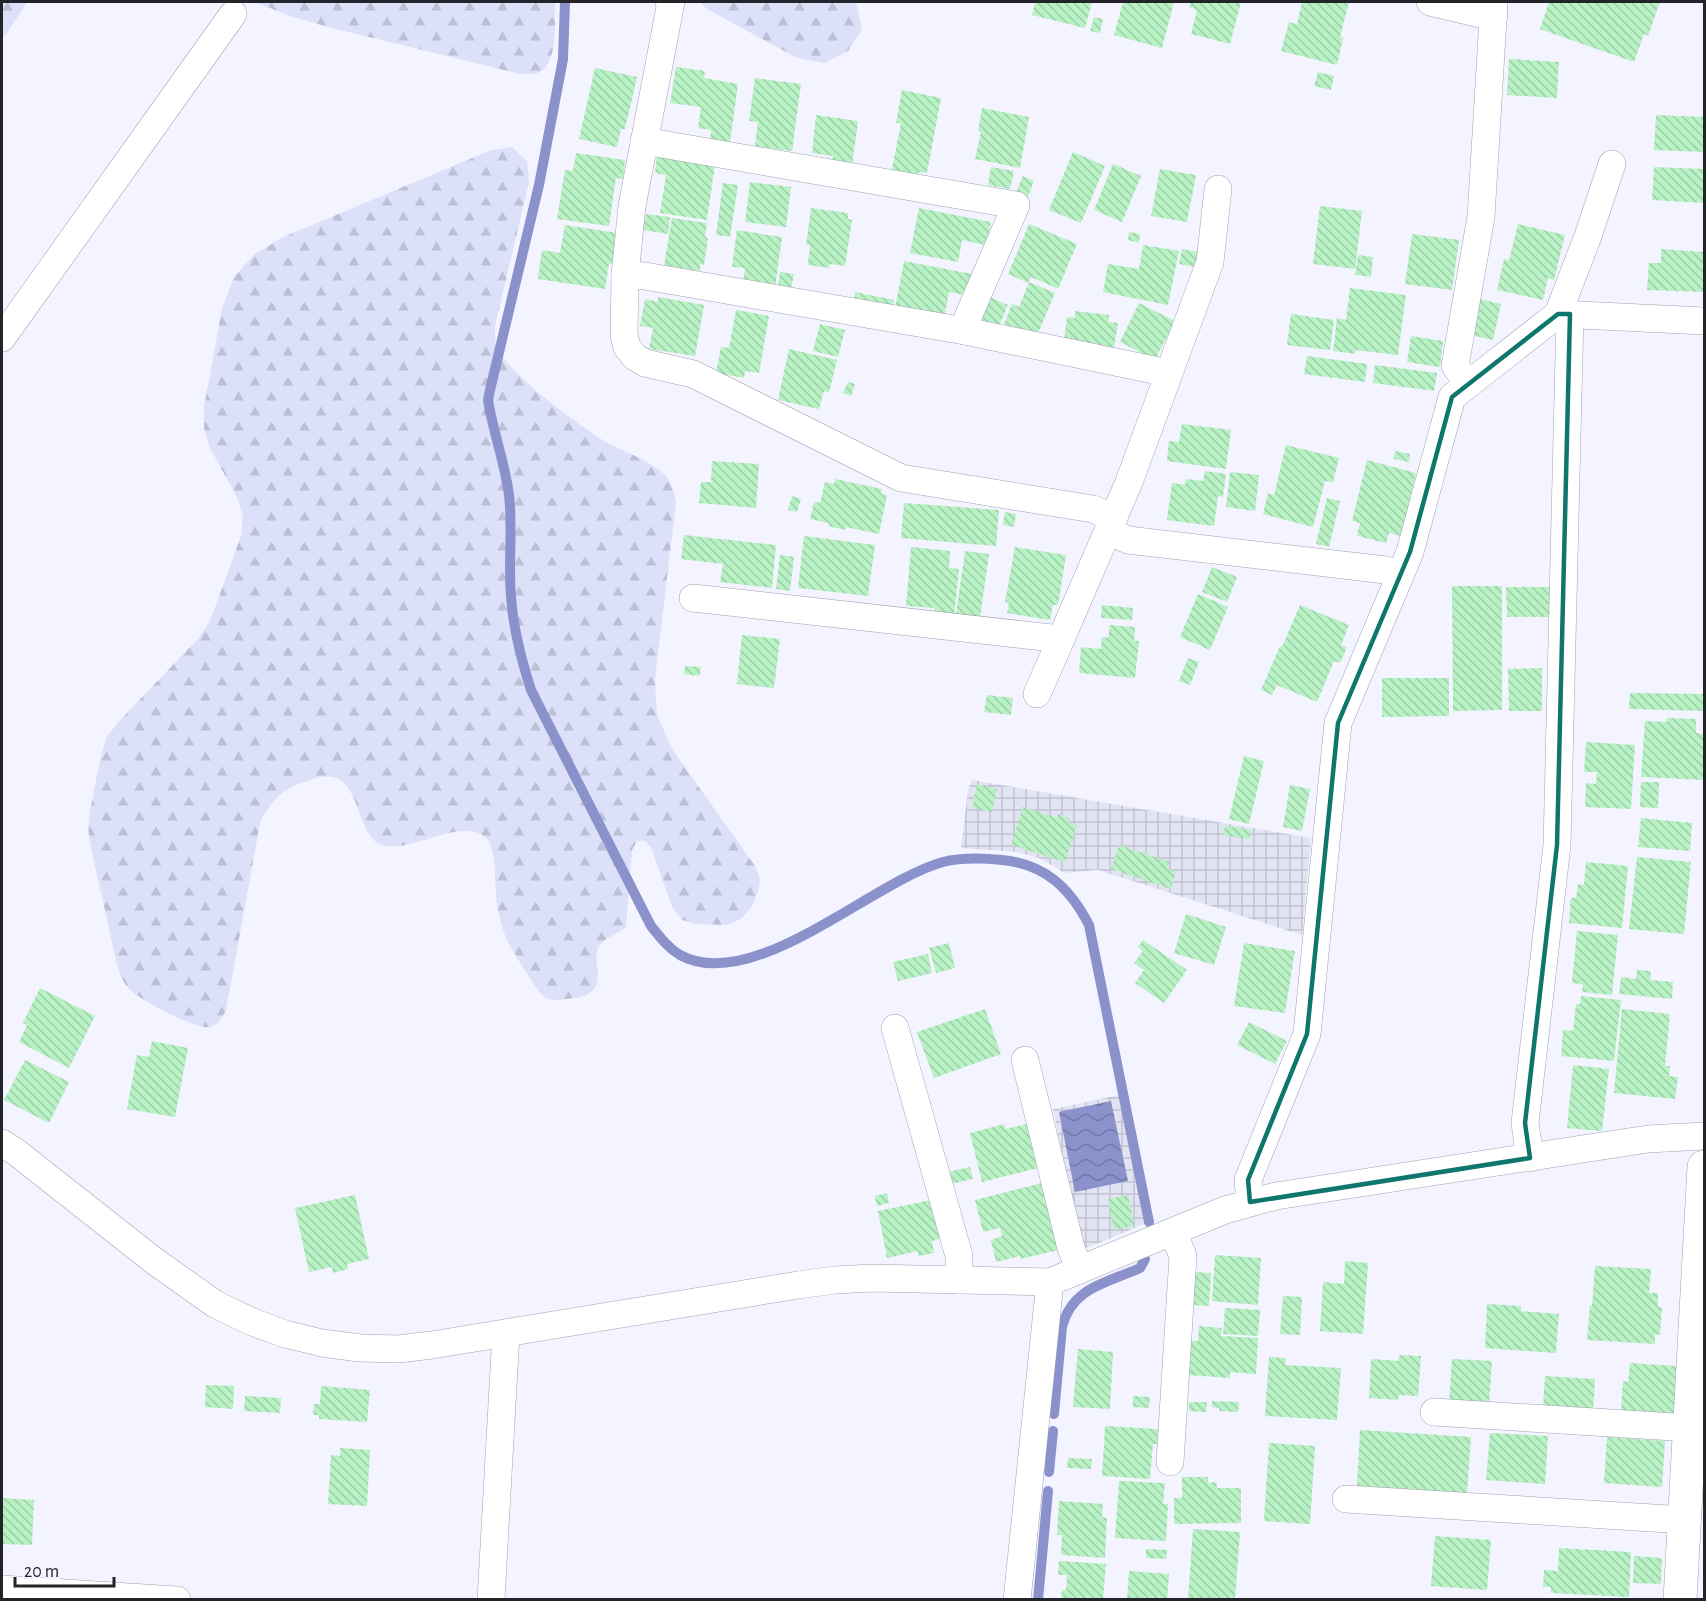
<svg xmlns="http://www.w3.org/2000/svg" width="1706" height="1601" font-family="'Alegreya Sans',sans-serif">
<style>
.industrial{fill:url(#industrial-grid)}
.forest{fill:url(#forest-firs)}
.water{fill:url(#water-waves)}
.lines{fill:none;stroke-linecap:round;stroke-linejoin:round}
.stream{stroke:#8b92cb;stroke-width:10}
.building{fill:url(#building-back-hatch)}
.street-casing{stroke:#a0a2b3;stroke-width:28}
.secondary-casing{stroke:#a0a2b3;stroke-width:34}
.street{stroke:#fff;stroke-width:27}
.secondary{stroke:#fff;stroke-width:33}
.marked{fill:none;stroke:#0f766e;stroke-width:4.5;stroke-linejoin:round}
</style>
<defs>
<pattern id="industrial-grid" width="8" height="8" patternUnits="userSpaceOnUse" patternTransform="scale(1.5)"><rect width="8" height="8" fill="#e2e4f3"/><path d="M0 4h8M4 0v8" fill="none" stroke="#c2c3d0"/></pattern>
<pattern id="forest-firs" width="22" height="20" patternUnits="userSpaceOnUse" patternTransform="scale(1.5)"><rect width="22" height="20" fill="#dce0f9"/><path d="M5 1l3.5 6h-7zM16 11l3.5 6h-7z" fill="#bcc0d6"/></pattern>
<pattern id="water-waves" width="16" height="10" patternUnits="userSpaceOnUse" patternTransform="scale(1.5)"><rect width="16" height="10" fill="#8b92cb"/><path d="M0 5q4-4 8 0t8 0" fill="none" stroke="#7177a5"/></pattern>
<pattern id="building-back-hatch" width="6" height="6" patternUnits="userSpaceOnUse" patternTransform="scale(1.5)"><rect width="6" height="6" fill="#b8f1c3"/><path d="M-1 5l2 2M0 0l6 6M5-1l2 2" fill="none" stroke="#9ecea8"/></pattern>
</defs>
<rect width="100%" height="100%" fill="#f3f4ff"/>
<g class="industrial">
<polygon points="972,780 1311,838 1302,935 1098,870 1065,873 1039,858 1017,852 961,848 968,790"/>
<polygon points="1119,1095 1144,1224 1087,1248 1081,1245 1053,1109"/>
</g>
<g class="forest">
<polygon points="2,2 27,2 7,33 2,39"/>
<path d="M255,2H555C554,21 560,69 534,74C530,75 524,74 520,74L328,27L290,16Z"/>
<polygon points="700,2 854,2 857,5 862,29 848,51 825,63 797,58 707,9"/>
<path d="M512,147L527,161L529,182L495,326C495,332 495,339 496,345C504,371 581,427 606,442C623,451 653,462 666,476C672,484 674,492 676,502L655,679L657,716L674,752L755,866L760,879L758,892L751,908L741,919L726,925L695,924L682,920L672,907L651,847L645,841H637L632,850L626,927C618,934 606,937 600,945C590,959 606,981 591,992C583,998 573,998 565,999C543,1003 541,994 530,978C520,962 507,945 502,926C500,919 498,911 497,904C494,886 498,851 486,838C465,816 412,852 385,846C356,840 362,782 332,777C322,775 310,780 301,783C280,790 269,804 260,823L226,1010C222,1018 219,1024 210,1027C196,1030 140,1000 129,989C124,984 121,975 118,969L90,843L88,827L90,811L100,760L106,738L120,720L197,640L207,626L213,613L241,536L243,517L237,497L210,448L204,428V407L222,309L234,277L254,255L281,238L489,151Z"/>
</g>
<polygon class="water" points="1111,1101 1128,1181 1075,1192 1059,1112"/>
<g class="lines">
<g class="stream">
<path d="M565,2L563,59L539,185L490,390L488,400C493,432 505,463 509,495C513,528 508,562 511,596C513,628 521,659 531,690L651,926C660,937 668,948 680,955C753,995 873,881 943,862C963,857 983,858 1002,860C1045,864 1070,888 1089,925L1149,1222"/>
<path d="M1054,1414L1062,1327C1072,1287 1107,1283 1140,1268L1145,1259"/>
<polyline points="1049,1472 1053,1431"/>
<polyline points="1038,1600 1048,1491"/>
</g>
</g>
<g class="building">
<polygon points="1035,2 1092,2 1085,28 1032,15"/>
<polygon points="1123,2 1174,2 1162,48 1114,35"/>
<polygon points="1191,2 1241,2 1230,44 1191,34 1197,10 1189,7"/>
<polygon points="1302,2 1349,2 1340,37 1343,38 1337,65 1281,51 1289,22 1297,24"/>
<polygon points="1549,2 1660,2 1648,36 1644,34 1634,62 1540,29"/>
<polygon points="1094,17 1103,19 1100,33 1090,31"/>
<polygon points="1509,59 1559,62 1557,98 1507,95"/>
<polygon points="676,67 705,71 704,78 738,84 730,142 710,139 711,130 698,128 701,107 670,103"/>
<polygon points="595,68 637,77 625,129 621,129 617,147 579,139"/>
<polygon points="1318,72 1334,76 1331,90 1314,86"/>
<polygon points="755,78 801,84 792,151 755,146 758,122 749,121"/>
<polygon points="902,90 941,98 927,173 919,172 918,180 891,174 901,123 896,123"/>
<polygon points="982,108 1029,117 1020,168 975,159 981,132 978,131"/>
<polygon points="816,115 858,121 852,165 832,162 833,156 812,153"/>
<polygon points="1656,115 1704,117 1704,152 1654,150"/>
<polygon points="1073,152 1105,166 1081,223 1049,210"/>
<polygon points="576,153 625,160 623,179 616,178 609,226 557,219 565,170 573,171"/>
<polygon points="657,156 715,164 707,220 660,213 666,175 655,173"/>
<polygon points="1113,164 1141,176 1122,222 1094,210"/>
<polygon points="991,167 1014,171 1010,189 988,185"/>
<polygon points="1654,167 1704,169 1704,203 1652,200"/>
<polygon points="1160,169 1196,175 1187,222 1151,216"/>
<polygon points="1023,176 1034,181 1026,202 1014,197"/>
<polygon points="750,182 791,187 786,227 745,222"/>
<polygon points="723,183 738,185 730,237 716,235"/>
<polygon points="1320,206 1362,211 1355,269 1313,264"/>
<polygon points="811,208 848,213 848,219 852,220 845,266 830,264 829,268 808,265 810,245 806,245"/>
<polygon points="919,208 991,222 986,245 962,240 958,262 910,253"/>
<polygon points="646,214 670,217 668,234 643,230"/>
<polygon points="672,218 707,223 705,237 708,238 704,265 700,264 700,271 664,266"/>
<polygon points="1029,224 1077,244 1058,289 1031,277 1028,283 1008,274"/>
<polygon points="1518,224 1565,235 1554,280 1548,278 1543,300 1497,290 1504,259 1509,261"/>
<polygon points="565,225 617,233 612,264 609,264 605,289 538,279 542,250 560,253"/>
<polygon points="737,230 782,237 775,288 743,283 745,268 732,267"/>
<polygon points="1129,232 1140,234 1139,243 1128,240"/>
<polygon points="1412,234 1459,240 1452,290 1405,284"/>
<polygon points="1143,245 1179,251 1168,305 1103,292 1108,264 1139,269"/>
<polygon points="1182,249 1198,252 1195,267 1179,264"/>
<polygon points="1661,249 1704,252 1704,292 1647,290 1649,263 1661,263"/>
<polygon points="1358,255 1373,257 1371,277 1355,275"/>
<polygon points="904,261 972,274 968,296 949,292 944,319 895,309"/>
<polygon points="780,272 794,274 791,289 778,287"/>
<polygon points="1029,282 1055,293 1036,338 1004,324 1012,304 1019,307"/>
<polygon points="1350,288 1406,295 1398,355 1356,350 1355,354 1333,351 1337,318 1346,320"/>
<polygon points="855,292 894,300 892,308 854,301"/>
<polygon points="658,297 704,305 695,356 649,349 653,328 640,326 645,299 658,302"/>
<polygon points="990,297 1008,305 998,328 980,321"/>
<polygon points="1480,299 1501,304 1493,340 1471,335"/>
<polygon points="1139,303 1175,321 1155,360 1120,342"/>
<polygon points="736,310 769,316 759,373 745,371 744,378 716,373 721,347 729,348"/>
<polygon points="1075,311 1109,315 1109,322 1118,323 1114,348 1064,341 1067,317 1075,318"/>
<polygon points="1291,314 1334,320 1330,350 1287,345"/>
<polygon points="820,324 845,330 838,357 813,351"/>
<polygon points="1411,336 1443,341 1440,367 1407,362"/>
<polygon points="789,349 837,360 829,392 824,391 819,409 778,400"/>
<polygon points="1307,356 1367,364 1365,382 1304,374"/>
<polygon points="1375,365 1437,373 1434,391 1373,383"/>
<polygon points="848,382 855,384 851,396 843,393"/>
<polygon points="1182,424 1231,430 1226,469 1167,461 1169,441 1179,442"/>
<polygon points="1286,445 1339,458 1333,482 1325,481 1313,527 1263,514 1268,493 1274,495"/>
<polygon points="1395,451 1410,454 1409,462 1394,459"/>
<polygon points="1367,460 1416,473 1401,536 1389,533 1386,543 1357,536 1360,523 1352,521"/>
<polygon points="712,461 759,464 756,508 699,503 701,482 711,482"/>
<polygon points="1205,471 1226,474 1223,497 1218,496 1214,526 1167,520 1172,483 1185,485 1186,479 1203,481"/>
<polygon points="1230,472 1259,475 1255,511 1226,507"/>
<polygon points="835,479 882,489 881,494 887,495 879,534 846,527 845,530 828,526 829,523 810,519 814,502 820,503 825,482 834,484"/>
<polygon points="792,496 801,499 797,512 788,510"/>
<polygon points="1327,498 1340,501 1329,547 1316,544"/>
<polygon points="904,503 999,510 996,546 901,538"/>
<polygon points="1005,512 1016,514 1014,527 1003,525"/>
<polygon points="684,535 776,545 772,588 720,582 723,564 681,559"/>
<polygon points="804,536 875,545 868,596 798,588"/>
<polygon points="911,547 950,551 949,568 959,569 954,616 934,614 935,608 906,606"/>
<polygon points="1015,547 1066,555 1058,605 1053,605 1050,620 1007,613 1009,603 1005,602"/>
<polygon points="965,551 989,554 980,618 956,614"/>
<polygon points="780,555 794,557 790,591 776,589"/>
<polygon points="1212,567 1237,577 1227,602 1202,592"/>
<polygon points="1452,586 1502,586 1502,710 1453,711"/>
<polygon points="1506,587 1550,587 1550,617 1507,617"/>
<polygon points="1198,594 1228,607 1210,650 1180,637"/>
<polygon points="1102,605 1133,608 1132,620 1101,618"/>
<polygon points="1300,605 1349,625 1341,645 1347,647 1340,663 1334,661 1317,702 1277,685 1272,695 1261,690 1280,646 1282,647"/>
<polygon points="1110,625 1135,627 1134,641 1139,641 1135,678 1079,673 1081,647 1101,649 1102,637 1108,638"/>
<polygon points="742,635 780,639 774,688 737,684"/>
<polygon points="1188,658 1199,662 1190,685 1179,681"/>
<polygon points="685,666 701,667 700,676 684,674"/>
<polygon points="1542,668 1542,711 1509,711 1508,669"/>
<polygon points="1382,678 1449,678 1449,716 1382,717"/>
<polygon points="1630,693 1704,694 1704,711 1629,709"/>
<polygon points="987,695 1013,698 1011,715 984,712"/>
<polygon points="1667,718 1696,719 1696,733 1704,734 1704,780 1641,777 1645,721 1667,722"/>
<polygon points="1586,742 1635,745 1631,809 1585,807 1586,783 1596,784 1597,772 1584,772"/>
<polygon points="1244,756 1264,761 1249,824 1229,819"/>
<polygon points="1641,782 1659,782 1658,808 1640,807"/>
<polygon points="977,784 997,789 992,812 972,808"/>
<polygon points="1290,785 1310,789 1302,831 1283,827"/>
<polygon points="1023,807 1057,818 1058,814 1070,818 1068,822 1077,825 1065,862 1011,845"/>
<polygon points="1641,818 1692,823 1690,851 1638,847"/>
<polygon points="1225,826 1251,830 1249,839 1223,835"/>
<polygon points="1119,845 1170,862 1167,869 1176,872 1171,889 1111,869"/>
<polygon points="1637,857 1691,862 1684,934 1629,929"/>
<polygon points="1586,862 1628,866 1622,928 1569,923 1571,898 1576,898 1578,884 1584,885"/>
<polygon points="1186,914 1226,927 1214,965 1174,953"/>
<polygon points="1577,931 1618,935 1612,995 1582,992 1583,984 1572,983"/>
<polygon points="1143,940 1187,970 1164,1003 1135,983 1144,970 1134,963 1143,951 1138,947"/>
<polygon points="949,943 955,968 936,973 929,948"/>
<polygon points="1244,943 1295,951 1285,1013 1234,1006"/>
<polygon points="928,954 932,973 898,981 893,962"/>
<polygon points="1637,970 1651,971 1650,980 1673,982 1672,999 1619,994 1621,977 1636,979"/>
<polygon points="40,988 95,1016 69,1068 19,1042 27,1025 23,1023"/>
<polygon points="1581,996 1621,1000 1614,1061 1561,1056 1563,1030 1573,1031 1576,1004 1580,1004"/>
<polygon points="985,1009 1001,1054 934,1078 917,1032"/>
<polygon points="1622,1009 1670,1014 1665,1066 1670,1066 1669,1076 1678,1077 1675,1099 1614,1093"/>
<polygon points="1249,1022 1287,1041 1275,1064 1237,1045"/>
<polygon points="152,1041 188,1048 175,1117 127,1109 137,1055 149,1057"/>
<polygon points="25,1060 69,1082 49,1123 4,1100"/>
<polygon points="1573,1065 1609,1069 1602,1131 1567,1128"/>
<polygon points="1004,1124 1005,1129 1027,1124 1038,1168 982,1182 970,1133"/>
<polygon points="970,1167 973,1179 951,1184 948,1172"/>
<polygon points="1042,1183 1059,1250 1020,1259 1020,1256 996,1262 991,1240 1002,1236 1000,1228 983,1232 975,1200"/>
<polygon points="887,1193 889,1203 877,1206 875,1196"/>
<polygon points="355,1195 369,1259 347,1264 348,1269 333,1273 332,1267 309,1272 295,1208"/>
<polygon points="1128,1195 1134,1226 1114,1230 1108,1199"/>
<polygon points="932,1200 940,1239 932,1241 934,1253 918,1256 918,1251 887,1258 878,1211"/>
<polygon points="1215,1255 1261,1258 1258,1305 1212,1301"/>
<polygon points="1345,1261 1368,1263 1363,1334 1320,1331 1323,1282 1344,1284"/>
<polygon points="1595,1266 1651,1269 1649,1293 1658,1293 1658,1307 1662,1307 1660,1335 1655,1334 1655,1344 1587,1340 1590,1305 1592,1306"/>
<polygon points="1195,1272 1211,1273 1209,1306 1193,1305"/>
<polygon points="1283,1296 1302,1297 1300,1335 1280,1334"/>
<polygon points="1487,1304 1521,1306 1521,1311 1559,1314 1556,1353 1485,1348"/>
<polygon points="1225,1308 1260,1310 1258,1336 1223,1334"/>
<polygon points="1199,1326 1222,1328 1221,1336 1258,1338 1256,1374 1230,1372 1230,1378 1188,1375 1191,1341 1198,1341"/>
<polygon points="1078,1349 1113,1352 1110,1409 1073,1407"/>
<polygon points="1399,1355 1421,1356 1418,1396 1399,1395 1398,1400 1369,1398 1371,1359 1398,1361"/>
<polygon points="1269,1357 1286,1358 1285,1365 1341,1368 1337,1420 1265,1416"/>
<polygon points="1452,1359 1492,1361 1489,1404 1449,1401"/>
<polygon points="1630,1363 1677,1366 1674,1415 1621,1412 1623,1381 1628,1382"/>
<polygon points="1545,1376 1595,1379 1593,1412 1543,1408"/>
<polygon points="206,1385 234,1386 233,1409 205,1407"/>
<polygon points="321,1386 370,1390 367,1422 319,1419 319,1415 313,1415 314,1404 320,1404"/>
<polygon points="245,1396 281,1398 280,1413 244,1411"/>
<polygon points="1133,1396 1150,1397 1149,1408 1133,1407"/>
<polygon points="1212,1401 1239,1402 1238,1412 1219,1411 1219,1408 1212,1407"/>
<polygon points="1189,1402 1207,1402 1206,1412 1189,1411"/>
<polygon points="1105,1426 1158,1429 1157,1444 1153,1444 1150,1479 1102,1476"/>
<polygon points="1360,1430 1471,1437 1467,1493 1357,1486"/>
<polygon points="1490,1433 1548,1436 1545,1484 1486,1480"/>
<polygon points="1607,1437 1665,1441 1662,1487 1604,1483"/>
<polygon points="1269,1443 1315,1446 1310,1524 1264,1521"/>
<polygon points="340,1448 370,1450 367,1506 328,1504 331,1455 340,1456"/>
<polygon points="1068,1458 1092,1459 1091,1469 1067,1468"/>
<polygon points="1182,1477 1208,1477 1208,1483 1216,1482 1217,1488 1241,1488 1241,1523 1174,1524 1174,1498 1182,1498"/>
<polygon points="1119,1481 1165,1483 1163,1504 1168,1504 1166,1541 1115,1538"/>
<polygon points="2,1498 34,1500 32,1545 2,1544"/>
<polygon points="1059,1501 1103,1504 1102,1517 1107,1518 1105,1558 1061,1555 1062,1535 1057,1535"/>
<polygon points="1193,1529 1240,1532 1235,1600 1188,1600"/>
<polygon points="1435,1536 1491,1540 1487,1590 1431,1586"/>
<polygon points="1559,1548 1631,1552 1629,1597 1551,1593 1551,1587 1543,1587 1544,1570 1558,1571"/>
<polygon points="1146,1549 1167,1550 1166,1559 1146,1558"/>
<polygon points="1634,1556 1662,1558 1661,1584 1633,1583"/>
<polygon points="1059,1561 1106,1564 1103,1600 1061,1600 1062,1590 1066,1590 1067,1575 1058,1575"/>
<polygon points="1129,1571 1169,1574 1167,1600 1127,1600"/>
</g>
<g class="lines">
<g class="street-casing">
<g id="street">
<polyline points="669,2 671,2 632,206 625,275 624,335 627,347 635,357 645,363 693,374 901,478 1093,509 1114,518"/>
<polyline points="1430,2 1481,14 1494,15"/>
<polyline points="644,141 1016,205 968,317 965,331"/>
<polyline points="625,275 645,276 965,331 1154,370 1168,375"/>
<polyline points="1558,314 1588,236 1612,164"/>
<polyline points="2,338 233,14"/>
<polyline points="1469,384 1455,366 1481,217 1494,2"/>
<polyline points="1108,531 1128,540 1386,570 1400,576"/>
<polyline points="693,598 1061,639 1129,482 1210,262 1218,189"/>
<polyline points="1037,694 1061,639"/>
<polyline points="895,1028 959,1256 959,1280"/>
<polyline points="1025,1060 1071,1248 1080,1270"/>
<polyline points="2,1143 16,1152 153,1260 215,1304 250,1321 285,1334 322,1343 360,1348 398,1349 432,1345 798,1285 835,1280 872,1278 1050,1282 1225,1210 1276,1196 1648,1139 1704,1136"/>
<polyline points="1530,1158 1525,1123 1557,845 1570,314"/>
<polyline points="1250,1202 1248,1180 1307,1034 1338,723 1410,552 1452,397 1558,314 1704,321"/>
<polyline points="1434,1412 1690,1428"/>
<polyline points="1170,1462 1183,1256 1173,1232"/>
<polyline points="1346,1499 1685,1520"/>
<polyline points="2,1589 177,1600"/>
<polyline points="491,1600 506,1333"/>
<polyline points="1017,1600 1050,1282"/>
</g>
</g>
<g class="secondary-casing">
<polyline id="secondary" points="1680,1600 1704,1167"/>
</g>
<use href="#street" class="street"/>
<use href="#secondary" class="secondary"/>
</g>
<path class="marked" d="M1558,314H1570L1557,845L1525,1123L1530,1158L1250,1202L1248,1180L1307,1034L1338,723L1410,552L1452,397Z"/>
<rect width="1706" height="1601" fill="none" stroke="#23242a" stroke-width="6"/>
<path d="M15 1577v9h99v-9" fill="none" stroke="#23242a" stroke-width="3"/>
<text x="24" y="1577" font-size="18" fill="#23242a" stroke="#f3f4ff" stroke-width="4.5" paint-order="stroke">20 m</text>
</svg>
